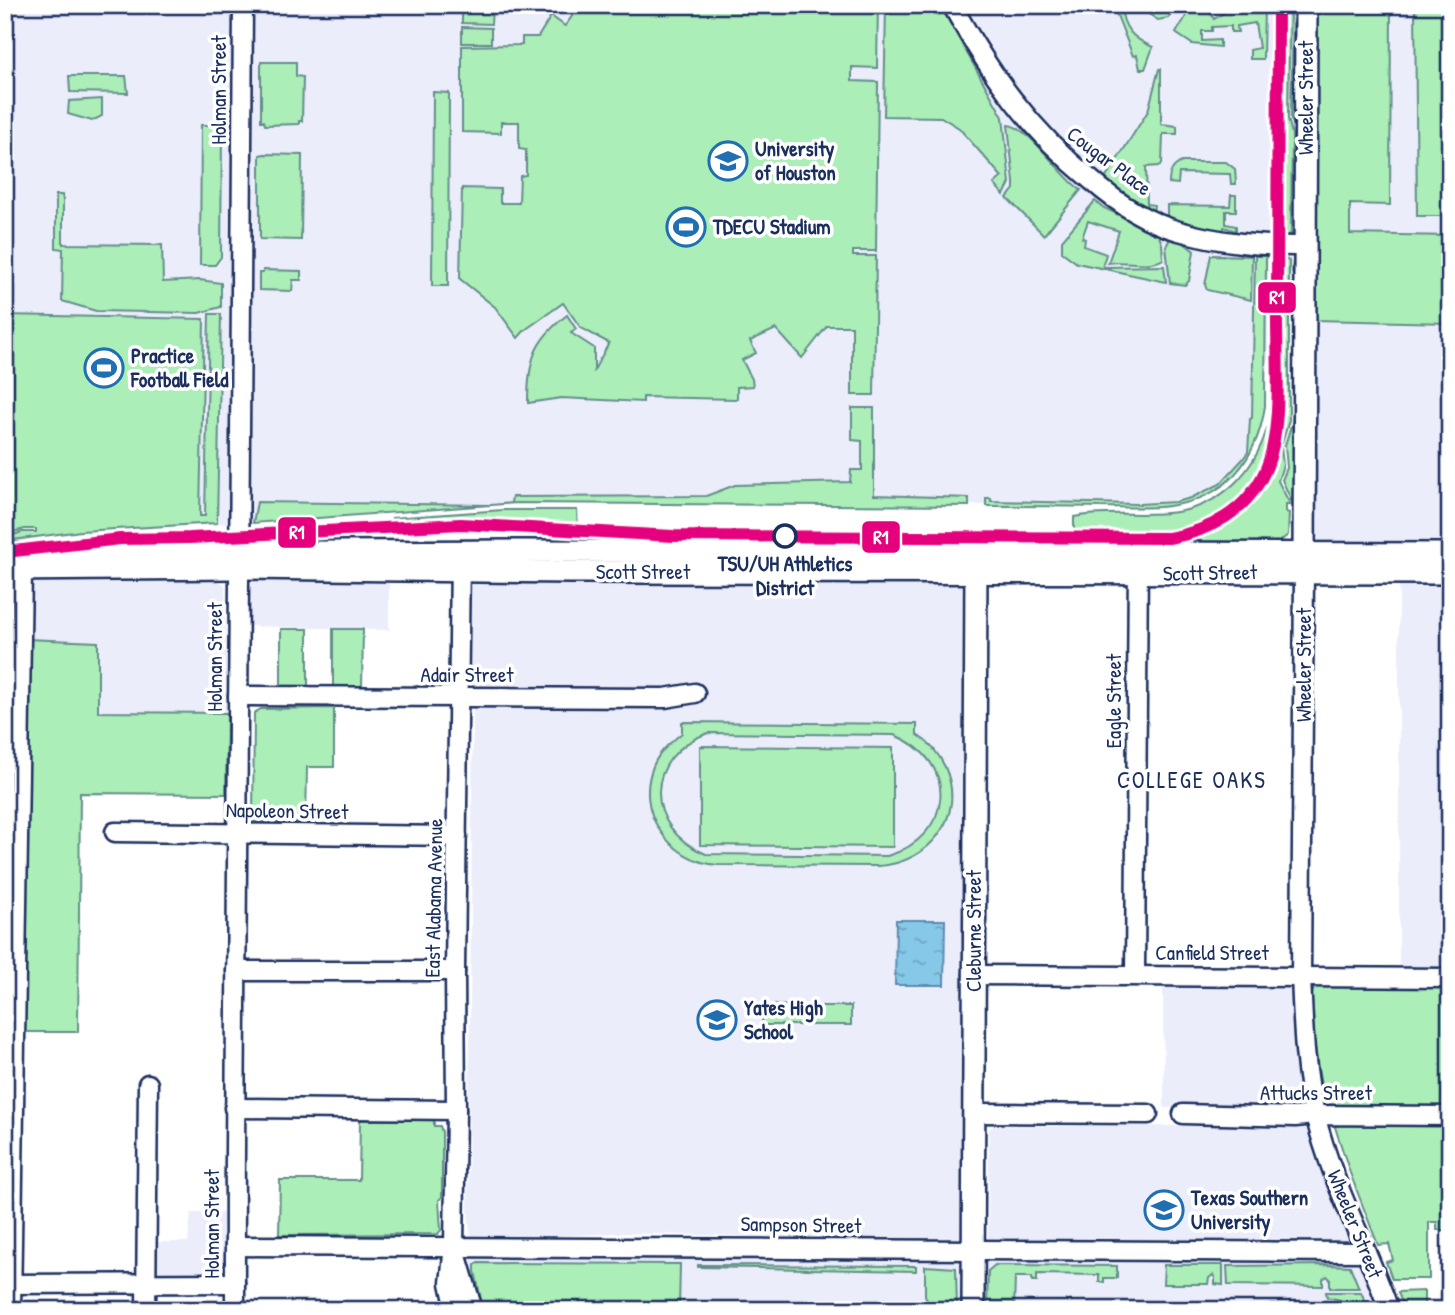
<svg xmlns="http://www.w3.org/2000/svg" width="1455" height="1315" font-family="'Patrick Hand',sans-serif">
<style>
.built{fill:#ebedfb}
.green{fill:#aceeb7;stroke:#648e8a;stroke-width:2;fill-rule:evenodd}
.water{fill:url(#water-ripples);stroke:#5b8bb0;stroke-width:2}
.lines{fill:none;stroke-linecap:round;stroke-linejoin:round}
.minor-casing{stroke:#1b2f5e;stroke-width:23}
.major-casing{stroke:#1b2f5e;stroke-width:26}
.minor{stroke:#fff;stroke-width:18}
.major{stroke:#fff;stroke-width:21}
.rail-1-casing{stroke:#fff;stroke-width:18}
.rail-1{stroke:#e5007d;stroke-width:12}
.stop-dot{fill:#fff;stroke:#1b2f5e;stroke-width:3.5}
.labels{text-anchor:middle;stroke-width:7;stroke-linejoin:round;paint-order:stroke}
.street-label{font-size:21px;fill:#1b2f5e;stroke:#fff}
.poi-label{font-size:21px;font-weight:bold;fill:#1b2f5e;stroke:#fff;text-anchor:start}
.stop-label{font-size:21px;font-weight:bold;fill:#1b2f5e;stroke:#fff}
.neighbourhood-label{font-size:23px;letter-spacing:2px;fill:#1b2f5e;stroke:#fff}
.line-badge{stroke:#fff;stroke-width:2.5}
.badge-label{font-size:19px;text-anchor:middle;font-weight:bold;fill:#fff}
</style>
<defs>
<pattern id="water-ripples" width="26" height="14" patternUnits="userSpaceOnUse" patternTransform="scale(1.75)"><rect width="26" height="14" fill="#86c8e7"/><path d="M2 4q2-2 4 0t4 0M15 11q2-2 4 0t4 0" fill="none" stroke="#6da3be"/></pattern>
</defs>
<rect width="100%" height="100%" fill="#fff"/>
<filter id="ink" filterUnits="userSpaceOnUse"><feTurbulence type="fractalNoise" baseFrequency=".0143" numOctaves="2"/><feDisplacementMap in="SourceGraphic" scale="14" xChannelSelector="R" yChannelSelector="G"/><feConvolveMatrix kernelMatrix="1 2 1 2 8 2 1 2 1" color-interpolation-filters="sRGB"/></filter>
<g filter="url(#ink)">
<g class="built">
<polygon points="5,5 1450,5 1450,320 1273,317 1262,424 1251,453 1240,469 1218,489 1201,498 1168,506 517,503 253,523 5,527"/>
<polygon points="1314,320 1450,323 1450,548 1323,545 1318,540 1314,530"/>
<polygon points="389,575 389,630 248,626 249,588 253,580 260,576"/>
<polygon points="5,578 13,578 12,736 5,736"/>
<polygon points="29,578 216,580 225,585 227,713 97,712 26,639"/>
<polygon points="476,579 963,580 967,586 961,1241 613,1233 486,1240 471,1236 468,1215 473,711 470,680 471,586"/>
<polygon points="1399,579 1450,579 1450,1109 1332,1106 1323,1098 1313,1035 1312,991 1316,987 1399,986"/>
<polygon points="1163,987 1289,988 1293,994 1294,1034 1304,1107 1292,1110 1164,1108"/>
<polygon points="994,1126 1307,1126 1377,1310 480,1310 478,1306 469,1256 1124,1262 1124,1243 988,1238 989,1129"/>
<polygon points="191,1213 225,1213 224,1272 222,1275 155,1277 154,1242 188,1242"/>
</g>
<g class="green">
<path d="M580,5H878L877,68L852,67V81L878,82L876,251H853V256H876L874,395H852V326H827L802,358L776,329L750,341L756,353L742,360L752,379L753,386L737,387V399L643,397V402L561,398L528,403C528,362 533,341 567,315L576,329L571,333L594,348V370L609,343L581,328L563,303L525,330L518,338L495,307L460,279L462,188L500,189V203H519L520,176L526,175V150L519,149V122H501V133L462,132V46L522,45V37H538L551,16L565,26Z"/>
<polygon points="886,5 940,5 1003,117 1010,183 1004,195 994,184 1002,177 959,128 941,117 884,116"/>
<path d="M1113,5H1121C1122,28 1133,39 1153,47L1145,69H1140L1137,55L1133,56Z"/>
<polygon points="1148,5 1173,5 1174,10 1168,18 1158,20 1150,15"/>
<polygon points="1193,5 1206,5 1214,19 1236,5 1264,5 1263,59 1250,59 1250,50 1259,48 1255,23 1237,26 1238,32 1231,32 1231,26 1212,27 1212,31 1202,31 1202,41 1220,40 1220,47 1192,44 1177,34 1176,33"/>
<polygon points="1281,5 1290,5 1288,119 1292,134 1291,234 1281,238"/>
<polygon points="1293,5 1297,5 1296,131 1291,119"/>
<polygon points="1316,5 1391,5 1390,205 1350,204 1350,234 1450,236 1450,323 1314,320"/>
<polygon points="1415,5 1450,5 1450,216 1417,216"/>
<polygon points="462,8 492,8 491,24 462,23"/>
<polygon points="462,27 491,28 491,43 462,43"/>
<polygon points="261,62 296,62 296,76 303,77 302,121 299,121 299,124 265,125 264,121 261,121"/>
<polygon points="1159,69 1161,69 1161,124 1177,126 1177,134 1163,134 1162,164 1159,166 1146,167 1147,204 1154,205 1153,212 1134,203 1105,183 1105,179 1148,111"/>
<polygon points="69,76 126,76 128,93 70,92"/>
<polygon points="433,92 449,93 448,286 432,286"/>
<polygon points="102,99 102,116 92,121 68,114 69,101"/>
<polygon points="201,125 219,125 222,130 221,257 215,265 200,265"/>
<path d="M1008,125C1029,126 1061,177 1081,190L1044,235L1007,198L1014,189V182Z"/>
<polygon points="264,154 302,155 301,240 260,239 260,155"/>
<path d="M1182,162H1226L1235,169L1236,184H1231L1230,174L1179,173L1178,184L1169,183C1169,173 1172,166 1182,162Z"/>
<polygon points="56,195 62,195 63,200 63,244 162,245 163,282 200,280 221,283 221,307 199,313 96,311 62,301 63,249 56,248"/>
<polygon points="1231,195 1236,195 1236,211 1226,211 1226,224 1236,226 1236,231 1224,227 1222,235 1167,219 1167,205 1230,206"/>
<path d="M1095,201L1104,208L1158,234L1162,244L1163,259C1150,268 1126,260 1108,263L1119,231L1088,221L1082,238L1085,239L1084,246L1106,254L1103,264L1104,267L1164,266L1166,282L1077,263L1062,252V240Z"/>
<polygon points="1170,239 1184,243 1194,251 1189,281 1185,285 1170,283 1166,246"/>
<polygon points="1211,255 1252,256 1251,300 1207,290 1205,285"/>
<path d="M1255,256H1266L1265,406C1257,460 1226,499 1169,506C1146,509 1122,507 1099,507C1062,506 1024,506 986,506V498H991V501L1138,504L1176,502L1191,498L1220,484L1242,460L1248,452L1250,419L1252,418Z"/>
<path d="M1280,257L1289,261V420L1281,447L1283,465L1278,481L1290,504H1286V512L1289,513L1288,535L1279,542H1145C1159,541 1173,541 1187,538C1235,527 1272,486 1278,438C1281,415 1280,391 1280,368C1280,331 1280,294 1280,257Z"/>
<polygon points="1293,261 1295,265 1293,504 1282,480 1287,468 1285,445 1292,423 1293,414 1294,285 1292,270"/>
<polygon points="263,270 301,271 301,280 293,280 292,291 259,290 259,273 263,273"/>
<polygon points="209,314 221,314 217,523 81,531 5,541 5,538 22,532 36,532 36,529 25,529 5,534 5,315 204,319 200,516 205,516"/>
<polygon points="852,408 874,408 874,495 969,498 969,506 517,503 253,523 257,502 492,505 511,503 512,497 706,496 735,485 850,482 851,470 862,470 862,441 852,440"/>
<path d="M1267,428L1272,430C1258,507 1215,535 1139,535C1116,535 1095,535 1074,530V517C1108,510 1142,517 1177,512C1222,505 1255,471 1267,428Z"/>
<polygon points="503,510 577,510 578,527 461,521 393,524 392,518"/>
<rect x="281" y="629" width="27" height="59"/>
<polygon points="333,629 363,629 362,688 333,688"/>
<polygon points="26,639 98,642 98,712 227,713 226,794 80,793 78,1032 19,1032"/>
<polygon points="334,708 334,767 307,767 306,822 253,821 254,713 261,709"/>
<path d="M682,722L917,724V735C929,742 939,754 945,767C967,817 929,863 878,866L718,865C670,861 633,812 654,764C660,751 671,742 682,733ZM708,733L894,735C960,761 954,836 887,856L706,854C643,828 643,756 708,733Z"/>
<polygon points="700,746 893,748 893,847 700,845"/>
<path d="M1322,985L1450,987V1109L1332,1106L1323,1098C1320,1079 1306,1005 1313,991C1315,986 1318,986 1322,985Z"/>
<polygon points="762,1005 804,1006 804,1025 762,1025"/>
<polygon points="809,1006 851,1006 851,1025 810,1025"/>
<polygon points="434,1119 434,1126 440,1126 442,1132 442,1197 439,1200 441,1230 438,1234 279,1235 280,1180 359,1180 360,1120"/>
<polygon points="1338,1125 1450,1126 1450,1230 1437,1230 1437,1222 1429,1222 1429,1279 1392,1279 1386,1262 1393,1260 1389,1244 1378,1245 1350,1173 1335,1127"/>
<polygon points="478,1263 680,1264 679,1310 483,1310 475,1271 475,1265"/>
<polygon points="698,1265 916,1266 916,1271 698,1267"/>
<polygon points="995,1265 1117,1266 1117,1278 1104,1278 1104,1282 1099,1282 1099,1275 1037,1274 1037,1281 1032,1281 1032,1277 1015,1277 1014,1310 987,1310 988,1271"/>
<polygon points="1164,1265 1223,1265 1223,1285 1215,1284 1215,1278 1213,1275 1209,1278 1208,1284 1163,1284"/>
<polygon points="1328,1265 1350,1266 1359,1288 1330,1288 1330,1279 1327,1276 1323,1279 1323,1286 1228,1285 1227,1266"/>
<polygon points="925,1266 956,1268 957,1310 931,1310 925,1295"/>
<polygon points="1424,1291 1424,1310 1404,1310 1398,1292"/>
<polygon points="1326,1292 1361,1292 1369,1310 1348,1310 1340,1300 1327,1297"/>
</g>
<polygon class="water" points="896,920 945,920 944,985 895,985"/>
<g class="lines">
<g class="minor-casing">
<g id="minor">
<path d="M952,5C990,74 1030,130 1091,180C1116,202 1146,222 1179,231C1221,243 1261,246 1306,246"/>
<path d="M1304,572L1301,976C1303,1022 1304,1069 1315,1114C1331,1182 1366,1244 1389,1310"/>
<polyline points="238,696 665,698 695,693"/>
<polyline points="115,832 457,836"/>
<polyline points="236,971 455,971"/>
<polyline points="973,975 1450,978"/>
<polyline points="1135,975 1138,559"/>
<polyline points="234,1108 456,1110"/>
<polyline points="974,1113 1148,1114"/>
<polyline points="1183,1114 1295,1117 1315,1115 1450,1116"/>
<polyline points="235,1246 1366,1252"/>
<polyline points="456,1253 473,1310"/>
<polyline points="5,1284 235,1283"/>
<polyline points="11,1310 22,570"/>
<polyline points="146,1310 148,1084"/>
<path d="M235,1310C234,875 238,440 243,5"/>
<polyline points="456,1310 450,1283 454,1246 456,1110 455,971 460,558"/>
</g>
</g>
<g class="major-casing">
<g id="major">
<polyline points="5,554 520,551 1450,554"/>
<polyline points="1304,567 1306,5"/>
<polyline points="5,570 237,568 569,572 1450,573"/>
<polyline points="973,1310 976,557"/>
</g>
</g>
<use href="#minor" class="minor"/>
<use href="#major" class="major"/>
<g class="rail-1-casing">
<path id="rail-1" d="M5,552L120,539L190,538L461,524L673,536L1169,538C1210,531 1247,511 1265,471C1284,429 1276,355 1277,308C1277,207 1278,106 1278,5"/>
</g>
<use href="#rail-1" class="rail-1"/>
</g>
</g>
<defs>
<g id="university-ring" transform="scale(2.0125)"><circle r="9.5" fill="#fff" stroke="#1f6fb2" stroke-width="1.5"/><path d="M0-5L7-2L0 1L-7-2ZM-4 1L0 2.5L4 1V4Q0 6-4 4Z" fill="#1f6fb2"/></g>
<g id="stadium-ring" transform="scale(2.0125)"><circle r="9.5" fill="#fff" stroke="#1f6fb2" stroke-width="1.5"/><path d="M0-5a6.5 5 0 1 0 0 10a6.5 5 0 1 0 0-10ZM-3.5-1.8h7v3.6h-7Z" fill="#1f6fb2"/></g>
<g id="school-ring" transform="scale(2.0125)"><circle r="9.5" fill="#fff" stroke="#1f6fb2" stroke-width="1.5"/><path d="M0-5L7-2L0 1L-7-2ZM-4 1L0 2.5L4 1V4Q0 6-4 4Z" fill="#1f6fb2"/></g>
</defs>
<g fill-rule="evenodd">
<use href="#university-ring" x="728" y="161"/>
<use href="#stadium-ring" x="686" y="227"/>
<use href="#stadium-ring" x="104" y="368"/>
<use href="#school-ring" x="717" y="1020"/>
<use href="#university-ring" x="1164" y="1210"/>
</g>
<circle class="stop-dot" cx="785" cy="536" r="11"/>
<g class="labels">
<g class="street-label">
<text transform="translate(219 90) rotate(-90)" y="7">Holman Street</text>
<text transform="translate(1306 98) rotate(-90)" y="7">Wheeler Street</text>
<text transform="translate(1109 161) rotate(37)" y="7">Cougar Place</text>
<text x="643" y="579">Scott Street</text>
<text transform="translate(1210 573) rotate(-1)" y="7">Scott Street</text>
<text transform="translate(215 657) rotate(-90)" y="7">Holman Street</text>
<text transform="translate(1304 665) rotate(-90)" y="7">Wheeler Street</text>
<text x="467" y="682">Adair Street</text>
<text transform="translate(1114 701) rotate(-90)" y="7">Eagle Street</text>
<text transform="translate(287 811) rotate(1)" y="7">Napoleon Street</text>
<text transform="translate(434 898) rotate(-89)" y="7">East Alabama Avenue</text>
<text transform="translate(974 931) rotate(-90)" y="7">Cleburne Street</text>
<text x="1212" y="960">Canfield Street</text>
<text x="1316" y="1100">Attucks Street</text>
<text transform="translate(212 1224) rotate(-90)" y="7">Holman Street</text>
<text transform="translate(1355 1224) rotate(68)" y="7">Wheeler Street</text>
<text transform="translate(801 1225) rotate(1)" y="7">Sampson Street</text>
</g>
<g class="poi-label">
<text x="755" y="156">University<tspan x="755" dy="24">of Houston</tspan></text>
<text x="713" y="234">TDECU Stadium</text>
<text x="131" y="363">Practice<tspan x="131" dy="24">Football Field</tspan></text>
<text x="744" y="1015">Yates High<tspan x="744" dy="24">School</tspan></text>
<text x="1191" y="1205">Texas Southern<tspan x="1191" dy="24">University</tspan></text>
</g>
<g class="stop-label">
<text x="785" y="571">TSU/UH Athletics<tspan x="785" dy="24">District</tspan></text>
</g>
<g class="neighbourhood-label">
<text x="1192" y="788">COLLEGE OAKS</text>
</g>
</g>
<g class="line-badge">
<rect x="1257" y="281" width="40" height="33" rx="7" fill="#e5007d"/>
<rect x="277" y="516" width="40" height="33" rx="7" fill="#e5007d"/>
<rect x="861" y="520" width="40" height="34" rx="7" fill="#e5007d"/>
</g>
<g class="badge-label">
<text x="1277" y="304">R1</text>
<text x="297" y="539">R1</text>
<text x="881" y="544">R1</text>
</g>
<rect width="1455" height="1315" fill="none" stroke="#fff" stroke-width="28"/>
<rect x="14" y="14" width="1427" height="1287" fill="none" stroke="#1b2f5e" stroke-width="2.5" filter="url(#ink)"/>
</svg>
